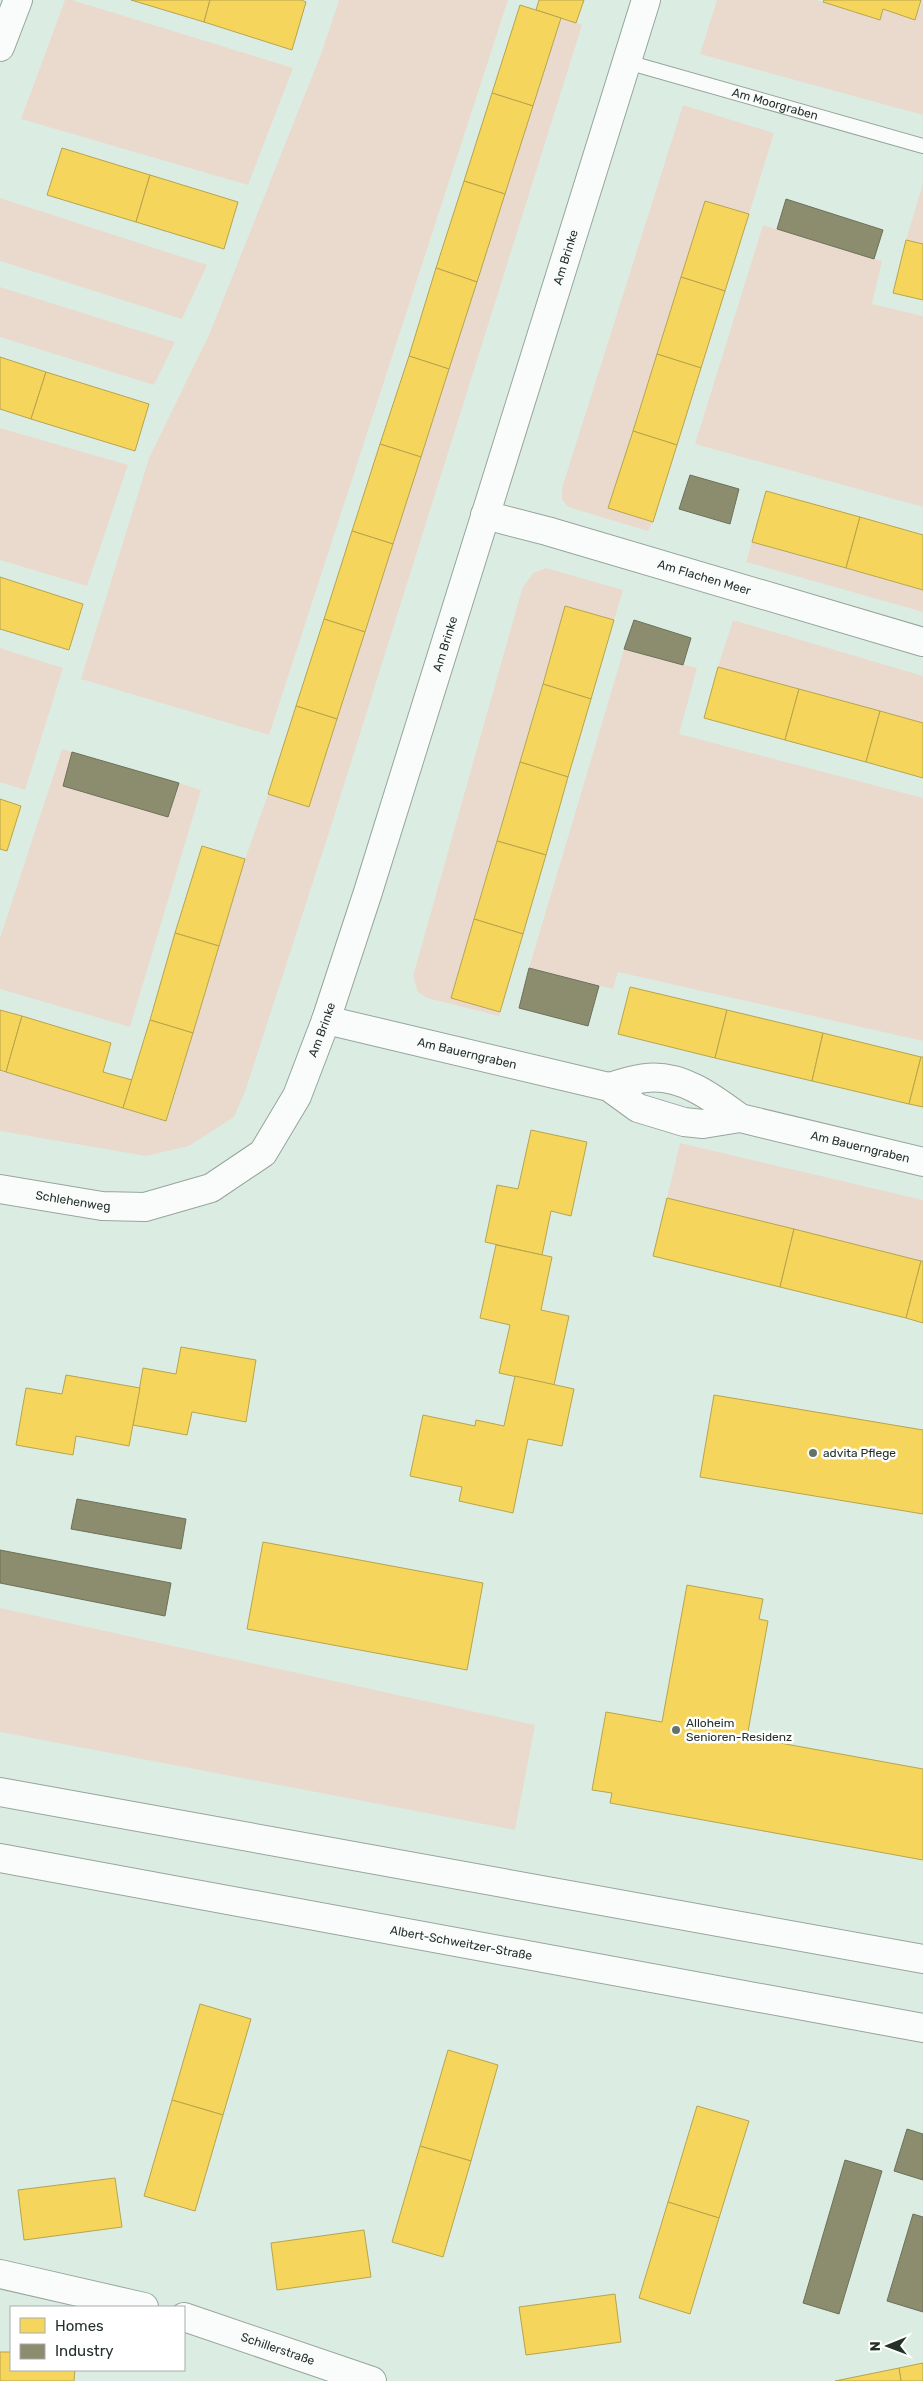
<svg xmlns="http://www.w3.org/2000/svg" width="923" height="2381" font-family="Rubik,sans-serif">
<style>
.green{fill:#eadace}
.homes{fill:#f6d55c;stroke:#b7a44d}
.industry{fill:#8c8c6e;stroke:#6d7159}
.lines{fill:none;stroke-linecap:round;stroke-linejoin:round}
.service-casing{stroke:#97a59d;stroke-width:16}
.minor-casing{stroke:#97a59d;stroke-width:30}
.tertiary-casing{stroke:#97a59d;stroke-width:30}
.service{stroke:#fafcfb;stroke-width:14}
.minor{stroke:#fafcfb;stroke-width:28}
.tertiary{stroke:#fafcfb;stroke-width:28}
.poi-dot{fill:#64736a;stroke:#fff;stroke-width:2}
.labels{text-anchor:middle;stroke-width:5;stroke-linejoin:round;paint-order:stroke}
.street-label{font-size:12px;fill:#243129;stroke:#fff}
.poi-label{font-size:12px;fill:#243129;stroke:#fff;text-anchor:start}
</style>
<rect width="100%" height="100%" fill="#dbede2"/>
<g class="green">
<polygon points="65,0 72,0 293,68 248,185 21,119"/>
<polygon points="339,0 508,0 269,735 81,679 149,458 209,335 321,54"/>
<polygon points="717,0 816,0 879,20 883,9 915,20 923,0 923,115 700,54"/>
<polygon points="561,18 582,25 333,820 246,1089 234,1117 189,1146 146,1156 0,1131 0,1071 167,1120 245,859 268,794 309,807"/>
<polygon points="683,105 774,133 749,214 705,201 622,465 653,522 648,531 568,507 562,499 562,488"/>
<polygon points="923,183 923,244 906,240"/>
<polygon points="0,198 207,265 182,319 0,261"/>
<polygon points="763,225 882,261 872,304 923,316 923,507 695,444"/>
<polygon points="0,287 175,342 154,385 0,337"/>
<polygon points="0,428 128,465 87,586 0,560"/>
<polygon points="752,542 923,590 923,612 746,562"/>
<polygon points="546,568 623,590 614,620 565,606 451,997 500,1012 499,1016 427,998 418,992 413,976 522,589 533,573"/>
<polygon points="733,620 923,676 923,723 718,667"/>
<polygon points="0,648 63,668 25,790 0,782"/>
<polygon points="624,649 697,668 679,734 923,798 923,1041 618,972 613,989 529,968"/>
<polygon points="62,749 72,752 63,786 168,817 179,783 201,790 130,1027 0,989 0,938"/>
<polygon points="680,1143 923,1200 923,1261 667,1198"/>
<polygon points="0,1608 535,1725 515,1830 0,1732"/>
</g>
<g class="homes">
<polygon points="131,0 210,0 204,22"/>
<polygon points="210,0 301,0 306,2 292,50 204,22"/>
<polygon points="539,0 584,0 576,23 536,10"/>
<polygon points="824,0 921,0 915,20 883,9 880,20 823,2"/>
<polygon points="520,5 561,18 533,106 492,93"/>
<polygon points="492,93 533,106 505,194 464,181"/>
<polygon points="62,148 150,175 136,222 47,195"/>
<polygon points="150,175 238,202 224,249 136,222"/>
<polygon points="464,181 505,194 477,282 436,268"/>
<polygon points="705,201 749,214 725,291 681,277"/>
<polygon points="906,240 923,244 923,300 893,293"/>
<polygon points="436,268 477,282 449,369 409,356"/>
<polygon points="681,277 725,291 701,368 657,354"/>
<polygon points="657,354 701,368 677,445 633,431"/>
<polygon points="409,356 449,369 421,457 380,444"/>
<polygon points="0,357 46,372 31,419 0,409"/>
<polygon points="46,372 149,404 135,451 31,419"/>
<polygon points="633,431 677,445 653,522 608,508"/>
<polygon points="380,444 421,457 393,544 352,531"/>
<polygon points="766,491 860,517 846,568 752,542"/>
<polygon points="860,517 923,535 923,590 846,568"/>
<polygon points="352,531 393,544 365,632 324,619"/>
<polygon points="0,577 83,604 69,650 0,629"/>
<polygon points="565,606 614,620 591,699 543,684"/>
<polygon points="324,619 365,632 337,719 296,706"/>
<polygon points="718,667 799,689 785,740 704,718"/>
<polygon points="543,684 591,699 568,777 520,762"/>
<polygon points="799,689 880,711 866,762 785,740"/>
<polygon points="296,706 337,719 309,807 268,794"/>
<polygon points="880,711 923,723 923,778 866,762"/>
<polygon points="520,762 568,777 546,855 497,841"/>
<polygon points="0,799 21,806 7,851 0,849"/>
<polygon points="497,841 546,855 523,934 474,919"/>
<polygon points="202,846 245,859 219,946 175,933"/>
<polygon points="474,919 523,934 500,1012 451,998"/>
<polygon points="175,933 219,946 193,1033 150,1020"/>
<polygon points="630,987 727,1010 715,1058 618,1034"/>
<polygon points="0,1010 22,1016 6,1072 0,1070"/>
<polygon points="727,1010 823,1033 812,1081 715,1058"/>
<polygon points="22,1016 111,1043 103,1072 132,1080 123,1108 6,1072"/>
<polygon points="150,1020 193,1033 166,1121 123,1108"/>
<polygon points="823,1033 921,1057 909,1104 812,1081"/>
<polygon points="921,1057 923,1057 923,1107 909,1104"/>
<polygon points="531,1130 587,1142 571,1216 551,1211 542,1255 485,1242 497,1185 518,1189"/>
<polygon points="667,1198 794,1229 780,1287 653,1256"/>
<polygon points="794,1229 921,1261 906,1318 780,1287"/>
<polygon points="496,1245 552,1257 541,1310 569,1316 554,1385 499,1373 510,1325 480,1318"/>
<polygon points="921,1261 923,1261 923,1323 906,1318"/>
<polygon points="181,1347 256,1360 246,1422 192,1412 187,1435 133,1425 143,1368 176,1374"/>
<polygon points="66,1375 140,1388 129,1446 76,1436 73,1455 16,1445 26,1388 62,1394"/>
<polygon points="515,1376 574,1389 562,1446 528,1439 513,1513 459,1501 462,1487 410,1476 423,1415 475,1426 476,1420 504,1426"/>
<polygon points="714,1395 923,1430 923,1514 700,1477"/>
<polygon points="263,1542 483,1583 467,1670 247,1629"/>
<polygon points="687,1585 763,1599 759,1619 768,1621 747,1737 923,1769 923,1860 610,1803 612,1793 592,1790 606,1712 662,1722"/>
<polygon points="200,2004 251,2019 223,2115 172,2100"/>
<polygon points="448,2050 498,2065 471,2161 420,2146"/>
<polygon points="172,2100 223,2115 195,2211 144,2196"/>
<polygon points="697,2106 749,2121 719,2218 668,2202"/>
<polygon points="420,2146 471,2161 443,2257 392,2242"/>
<polygon points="115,2178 122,2227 24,2240 18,2190"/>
<polygon points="668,2202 719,2218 690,2314 639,2298"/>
<polygon points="364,2230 371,2277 277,2290 271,2243"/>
<polygon points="615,2294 621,2342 526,2355 519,2307"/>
<polygon points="0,2352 11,2352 11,2370 75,2370 74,2381 0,2381"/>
<polygon points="923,2363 923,2381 901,2381 899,2368"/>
<polygon points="899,2368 901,2381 835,2381"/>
</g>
<g class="industry">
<polygon points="786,199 883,230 874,259 777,229"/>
<polygon points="690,475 739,489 730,524 679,509"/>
<polygon points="634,620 691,638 683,665 624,649"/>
<polygon points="72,752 179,783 168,817 63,786"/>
<polygon points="529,968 599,986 588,1026 519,1008"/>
<polygon points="77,1499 186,1519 181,1549 71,1529"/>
<polygon points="0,1550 171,1583 165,1616 0,1583"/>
<polygon points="907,2129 923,2134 923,2180 894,2171"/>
<polygon points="845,2160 882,2171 839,2314 803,2303"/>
<polygon points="913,2214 923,2217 923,2312 887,2301"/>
</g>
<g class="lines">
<g class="service-casing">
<g id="service">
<path id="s1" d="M627,62L923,146"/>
</g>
</g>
<g class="minor-casing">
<g id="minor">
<polyline points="0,47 18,0"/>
<path id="s2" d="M485,515L547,531L923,642"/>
<path id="s3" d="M326,1020L609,1087L638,1108L684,1122L703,1124L740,1118L923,1162"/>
<path d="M609,1087C621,1084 634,1079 646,1078C682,1074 713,1098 740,1118"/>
<path id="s4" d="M0,1189L102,1206L145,1207L211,1188L263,1153L297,1096L326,1020L368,892L646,0"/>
<polyline points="0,2274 144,2307"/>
<path id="s5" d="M184,2317L372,2381"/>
</g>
</g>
<g class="tertiary-casing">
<g id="tertiary">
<polyline points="0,1792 923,1959"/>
<path id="s6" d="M0,1858L923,2028"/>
</g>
</g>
<use href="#service" class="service"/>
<use href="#minor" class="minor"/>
<use href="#tertiary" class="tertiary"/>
</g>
<g class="poi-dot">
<circle cx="813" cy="1453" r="5"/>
<circle cx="676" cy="1730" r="5"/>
</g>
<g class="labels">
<g class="street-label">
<text dy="4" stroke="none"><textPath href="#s1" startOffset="154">Am Moorgraben</textPath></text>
<text dy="4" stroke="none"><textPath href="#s4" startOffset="1225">Am Brinke</textPath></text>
<text dy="4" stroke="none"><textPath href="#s2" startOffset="228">Am Flachen Meer</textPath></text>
<text dy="4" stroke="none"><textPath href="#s4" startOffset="820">Am Brinke</textPath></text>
<text dy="4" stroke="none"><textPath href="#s4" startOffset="415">Am Brinke</textPath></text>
<text dy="4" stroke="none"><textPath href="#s3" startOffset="145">Am Bauerngraben</textPath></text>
<text dy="4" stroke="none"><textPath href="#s3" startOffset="555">Am Bauerngraben</textPath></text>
<text dy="4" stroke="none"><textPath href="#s4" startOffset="74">Schlehenweg</textPath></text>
<text dy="4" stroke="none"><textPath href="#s6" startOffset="469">Albert-Schweitzer-Straße</textPath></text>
<text dy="4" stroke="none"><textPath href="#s5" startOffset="99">Schillerstraße</textPath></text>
</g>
<g class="poi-label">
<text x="823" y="1457">advita Pflege</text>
<text x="686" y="1727">Alloheim<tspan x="686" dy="14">Senioren-Residenz</tspan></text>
</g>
</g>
<rect x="10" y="2306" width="175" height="65" fill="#ffffff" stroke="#a7ada9"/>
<rect x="20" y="2318" width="25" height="15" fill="#f6d55c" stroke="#a7ada9"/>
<text x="55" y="2331" font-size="15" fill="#243129">Homes</text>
<rect x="20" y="2344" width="25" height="15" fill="#8c8c6e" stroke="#a7ada9"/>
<text x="55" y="2356" font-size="15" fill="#243129">Industry</text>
<g transform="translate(888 2346) rotate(269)" stroke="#ffffff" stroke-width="4" paint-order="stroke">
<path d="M0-4L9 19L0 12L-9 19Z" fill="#243129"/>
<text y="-8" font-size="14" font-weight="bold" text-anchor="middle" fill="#243129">N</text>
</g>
</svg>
